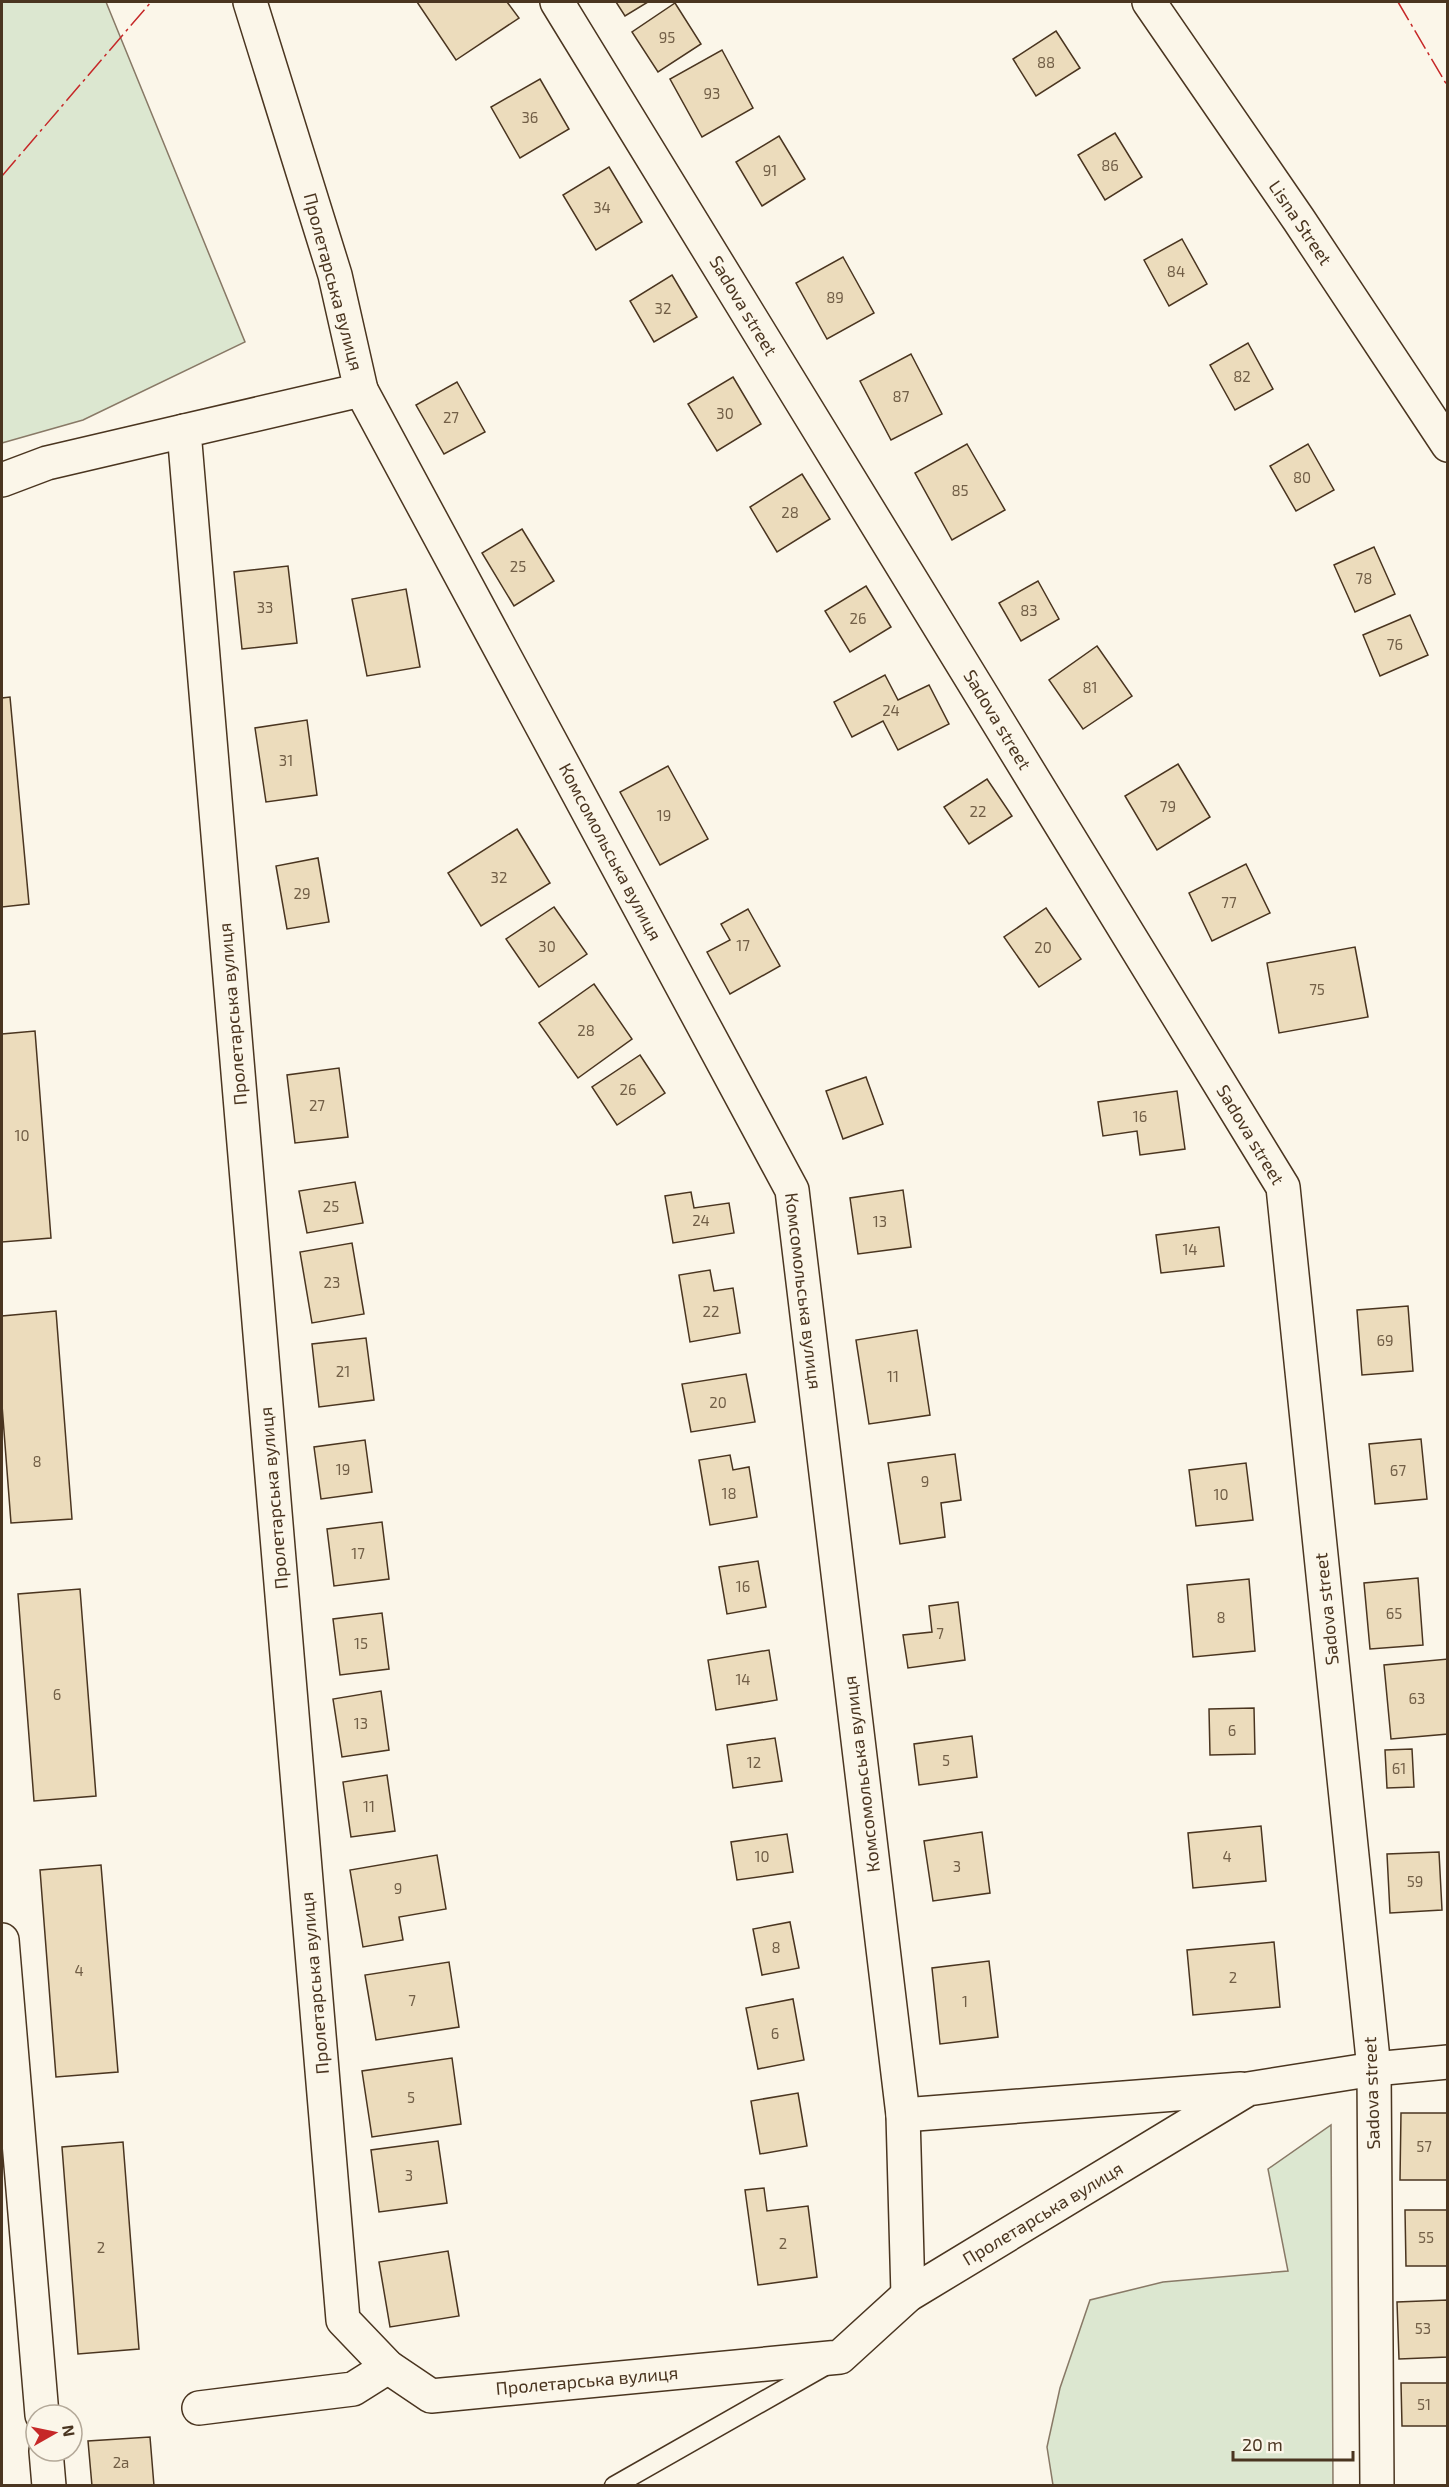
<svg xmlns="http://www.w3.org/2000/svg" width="1449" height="2487" font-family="'Exo 2',sans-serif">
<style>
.green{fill:#dce7d0;stroke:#887966;stroke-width:1.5}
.building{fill:#ecdcbc;stroke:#4a3520;stroke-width:1.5}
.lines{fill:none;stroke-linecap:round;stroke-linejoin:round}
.lane-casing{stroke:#4a3520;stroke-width:21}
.street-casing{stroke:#4a3520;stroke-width:36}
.secondary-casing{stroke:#4a3520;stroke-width:36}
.lane{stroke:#fbf6e9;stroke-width:18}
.street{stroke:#fbf6e9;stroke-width:33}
.secondary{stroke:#fbf6e9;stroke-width:33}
.power{stroke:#c62828;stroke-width:1.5;stroke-dasharray:21 4.5 3 4.5;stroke-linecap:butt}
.labels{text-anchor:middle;stroke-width:4.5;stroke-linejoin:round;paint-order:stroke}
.number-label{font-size:15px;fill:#725f47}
.street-label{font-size:18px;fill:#4a3520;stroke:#fbf6e9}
</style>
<rect width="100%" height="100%" fill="#fbf6e9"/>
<g class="green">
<polygon points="2,2 106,2 245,342 83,420 2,443"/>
<polygon points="1331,2125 1333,2485 1053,2485 1047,2447 1060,2388 1090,2300 1163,2282 1288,2271 1268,2169"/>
</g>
<g class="building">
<polygon points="417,2 507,2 519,18 456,60"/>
<polygon points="616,2 648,2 625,16"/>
<polygon points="675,3 701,44 658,72 632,32"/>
<polygon points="1056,31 1080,68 1036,96 1013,59"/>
<polygon points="722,50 753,108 702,137 670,79"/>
<polygon points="540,79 569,129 520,158 491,107"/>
<polygon points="1115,133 1142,177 1105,200 1078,155"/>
<polygon points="779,136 805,179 762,206 736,162"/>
<polygon points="609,167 642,222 596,250 563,195"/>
<polygon points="1182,239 1207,284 1169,306 1144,260"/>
<polygon points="843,257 874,313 827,339 796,283"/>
<polygon points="672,275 697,317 654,342 630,301"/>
<polygon points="1248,343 1273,389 1235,410 1210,365"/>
<polygon points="911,354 942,414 891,440 860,381"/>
<polygon points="733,377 761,424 717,451 688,404"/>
<polygon points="457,382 485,432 444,454 416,405"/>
<polygon points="967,444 1005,510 952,540 915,473"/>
<polygon points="1308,444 1334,490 1296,511 1270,466"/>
<polygon points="802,474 830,519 777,552 750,507"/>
<polygon points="522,529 554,581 514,606 482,553"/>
<polygon points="1374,547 1395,594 1355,612 1334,565"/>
<polygon points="288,566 297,643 242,649 234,572"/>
<polygon points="1038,581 1059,619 1021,641 999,603"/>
<polygon points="866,586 891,627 850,652 825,611"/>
<polygon points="406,589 420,667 367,676 352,599"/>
<polygon points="1410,615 1428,655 1380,676 1363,635"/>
<polygon points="1097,646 1132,696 1083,729 1049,680"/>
<polygon points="885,675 898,700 929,685 949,724 898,750 883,721 852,737 834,702"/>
<polygon points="10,697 29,904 2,907 2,698"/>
<polygon points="307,720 317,795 266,802 255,728"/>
<polygon points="1178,764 1210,817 1157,850 1125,796"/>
<polygon points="668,766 708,839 660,865 620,792"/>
<polygon points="987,779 1012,816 969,844 944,807"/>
<polygon points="517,829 550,883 481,926 448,873"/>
<polygon points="318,858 329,922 287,929 276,866"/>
<polygon points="1246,864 1270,913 1212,941 1189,893"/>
<polygon points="554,907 587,954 539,987 506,939"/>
<polygon points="1046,908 1081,959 1039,987 1004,937"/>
<polygon points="748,909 780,966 730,994 707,952 730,940 721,924"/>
<polygon points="1355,947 1368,1017 1279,1033 1267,963"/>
<polygon points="594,984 632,1039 578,1078 539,1023"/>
<polygon points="35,1031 51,1238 2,1242 2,1034"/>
<polygon points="640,1055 665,1093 617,1125 592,1087"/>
<polygon points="339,1068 348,1137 295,1143 287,1075"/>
<polygon points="866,1077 883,1124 843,1139 826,1091"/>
<polygon points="1177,1091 1185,1149 1140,1155 1137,1131 1103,1136 1098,1102"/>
<polygon points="355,1182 363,1223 307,1233 299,1191"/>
<polygon points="903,1190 911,1247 858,1254 850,1198"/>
<polygon points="691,1192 694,1208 729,1203 734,1233 673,1243 665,1196"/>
<polygon points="1219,1227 1224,1266 1161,1273 1156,1235"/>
<polygon points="352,1243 364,1314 312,1323 300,1252"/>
<polygon points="710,1270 714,1291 733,1288 740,1333 690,1342 679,1275"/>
<polygon points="1408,1306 1413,1371 1362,1375 1357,1310"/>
<polygon points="56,1311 72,1519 11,1523 2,1405 2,1316"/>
<polygon points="917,1330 930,1415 869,1424 856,1340"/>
<polygon points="366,1338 374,1400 319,1407 312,1344"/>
<polygon points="746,1374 755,1422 691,1432 682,1384"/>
<polygon points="1421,1439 1427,1499 1375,1504 1369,1444"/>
<polygon points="365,1440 372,1492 321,1499 314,1447"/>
<polygon points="955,1454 961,1500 941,1503 945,1537 900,1544 888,1463"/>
<polygon points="730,1455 733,1470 749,1467 757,1517 710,1525 699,1460"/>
<polygon points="1246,1463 1253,1520 1196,1526 1189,1470"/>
<polygon points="382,1522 389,1579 334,1586 327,1529"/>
<polygon points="758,1561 766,1607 727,1614 719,1567"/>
<polygon points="1418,1578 1423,1645 1370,1649 1364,1583"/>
<polygon points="1249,1579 1255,1651 1193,1657 1187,1585"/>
<polygon points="80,1589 96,1796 34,1801 18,1594"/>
<polygon points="958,1602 965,1660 908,1668 903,1635 932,1632 929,1606"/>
<polygon points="382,1613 389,1669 340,1675 333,1619"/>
<polygon points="769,1650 777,1700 716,1710 708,1660"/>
<polygon points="1448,1659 1448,1734 1391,1739 1384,1665"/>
<polygon points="381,1691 389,1750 342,1757 333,1699"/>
<polygon points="1254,1708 1255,1754 1210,1755 1209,1709"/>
<polygon points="972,1736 977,1777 919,1785 914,1744"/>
<polygon points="775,1738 782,1781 733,1788 727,1745"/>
<polygon points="1412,1749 1414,1787 1387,1788 1385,1750"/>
<polygon points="387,1775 395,1831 351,1837 343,1782"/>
<polygon points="1261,1826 1266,1881 1193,1888 1188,1833"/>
<polygon points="982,1832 990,1893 933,1901 924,1841"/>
<polygon points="787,1834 793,1872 737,1880 731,1842"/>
<polygon points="1439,1852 1442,1910 1390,1913 1387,1854"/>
<polygon points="437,1855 446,1909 399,1917 403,1940 363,1947 350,1870"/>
<polygon points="101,1865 118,2072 56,2077 40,1870"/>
<polygon points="790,1922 799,1968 762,1975 753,1929"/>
<polygon points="1274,1942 1280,2007 1193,2015 1187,1950"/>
<polygon points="989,1961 998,2037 940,2044 932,1968"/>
<polygon points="449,1962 459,2027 376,2040 365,1975"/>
<polygon points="793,1999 804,2060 758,2069 746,2008"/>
<polygon points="452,2058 461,2124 372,2137 362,2071"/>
<polygon points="798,2093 807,2146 760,2154 751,2101"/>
<polygon points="1401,2113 1448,2113 1448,2180 1400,2180"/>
<polygon points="438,2141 447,2203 379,2212 371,2150"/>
<polygon points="123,2142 139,2349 78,2354 62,2147"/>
<polygon points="764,2188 767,2211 808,2206 817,2277 758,2285 745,2190"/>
<polygon points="1405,2210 1448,2210 1448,2266 1406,2266"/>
<polygon points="448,2251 459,2316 390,2327 379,2262"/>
<polygon points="1448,2300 1448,2357 1399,2359 1397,2302"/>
<polygon points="1401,2383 1448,2383 1448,2426 1402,2426"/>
<polygon points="150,2437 154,2486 92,2486 88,2441"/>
</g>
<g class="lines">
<g class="lane-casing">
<polyline id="lane" points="614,2486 825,2366"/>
</g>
<g class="street-casing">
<g id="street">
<polyline points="250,2 335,275 361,390 184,431 343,2320 388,2367 431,2396 840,2357 908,2295 1248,2089 1374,2069 1448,2062"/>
<polyline points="557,2 1283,1187 1374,2069 1377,2486"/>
<polyline points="361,390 792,1190 903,2115 908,2295"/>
<polyline points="2,480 47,463 184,431"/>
<polyline points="2,1940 42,2415"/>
<polyline points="903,2115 1241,2089"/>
<polyline points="199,2408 353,2389 388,2367"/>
<polyline points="46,2451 49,2486"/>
</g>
</g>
<g class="secondary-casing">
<polyline id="secondary" points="1149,2 1299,220 1448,445"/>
</g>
<use href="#lane" class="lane"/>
<use href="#street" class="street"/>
<use href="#secondary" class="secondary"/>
<g class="power">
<polyline points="1398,2 1448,87"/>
<polyline points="2,176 151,2"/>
</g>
</g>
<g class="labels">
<g class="number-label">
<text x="667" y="43">95</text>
<text x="1046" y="68">88</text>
<text x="712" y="99">93</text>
<text x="530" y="123">36</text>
<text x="1110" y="171">86</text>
<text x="770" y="176">91</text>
<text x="602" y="213">34</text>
<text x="1176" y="277">84</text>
<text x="835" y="303">89</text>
<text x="663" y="314">32</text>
<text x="1242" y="382">82</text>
<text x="901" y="402">87</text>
<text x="725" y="419">30</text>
<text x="451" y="423">27</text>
<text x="1302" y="483">80</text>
<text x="960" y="496">85</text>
<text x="790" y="518">28</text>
<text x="518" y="572">25</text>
<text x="1364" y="584">78</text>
<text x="265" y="613">33</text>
<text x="1029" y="616">83</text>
<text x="858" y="624">26</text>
<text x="1395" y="650">76</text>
<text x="1090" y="693">81</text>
<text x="891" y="716">24</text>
<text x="286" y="766">31</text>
<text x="1168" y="812">79</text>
<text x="978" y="817">22</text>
<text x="664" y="821">19</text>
<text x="499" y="883">32</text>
<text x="302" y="899">29</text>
<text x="1229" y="908">77</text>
<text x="743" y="951">17</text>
<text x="547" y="952">30</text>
<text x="1043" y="953">20</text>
<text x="1317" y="995">75</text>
<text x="586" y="1036">28</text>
<text x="628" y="1095">26</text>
<text x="317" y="1111">27</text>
<text x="1140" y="1122">16</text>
<text x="22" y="1141">10</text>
<text x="331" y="1212">25</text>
<text x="701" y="1226">24</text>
<text x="880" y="1227">13</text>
<text x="1190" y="1255">14</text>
<text x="332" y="1288">23</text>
<text x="711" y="1317">22</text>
<text x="1385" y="1346">69</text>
<text x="343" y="1377">21</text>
<text x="893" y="1382">11</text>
<text x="718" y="1408">20</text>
<text x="37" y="1467">8</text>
<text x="343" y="1475">19</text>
<text x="1398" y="1476">67</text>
<text x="925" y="1487">9</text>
<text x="729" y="1499">18</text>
<text x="1221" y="1500">10</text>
<text x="358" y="1559">17</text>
<text x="743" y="1592">16</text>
<text x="1394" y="1619">65</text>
<text x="1221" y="1623">8</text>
<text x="940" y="1639">7</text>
<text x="361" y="1649">15</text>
<text x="743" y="1685">14</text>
<text x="57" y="1700">6</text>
<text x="1417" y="1704">63</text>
<text x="361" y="1729">13</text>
<text x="1232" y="1736">6</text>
<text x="946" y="1766">5</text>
<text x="754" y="1768">12</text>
<text x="1399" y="1774">61</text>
<text x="369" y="1812">11</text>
<text x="762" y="1862">10</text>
<text x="1227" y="1862">4</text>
<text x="957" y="1872">3</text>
<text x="1415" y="1887">59</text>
<text x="398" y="1894">9</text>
<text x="776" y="1953">8</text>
<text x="79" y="1976">4</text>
<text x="1233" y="1983">2</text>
<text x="412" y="2006">7</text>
<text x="965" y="2007">1</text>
<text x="775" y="2039">6</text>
<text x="411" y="2103">5</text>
<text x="1424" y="2152">57</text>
<text x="409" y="2181">3</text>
<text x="1426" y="2243">55</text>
<text x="783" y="2249">2</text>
<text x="101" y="2253">2</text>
<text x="1423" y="2334">53</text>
<text x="1424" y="2410">51</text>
<text x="121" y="2468">2а</text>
</g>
<g class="street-label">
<text transform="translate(1300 223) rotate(56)" y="6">Lisna Street</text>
<text transform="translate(333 282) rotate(75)" y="6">Пролетарська вулиця</text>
<text transform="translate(743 306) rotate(59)" y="6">Sadova street</text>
<text transform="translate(997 720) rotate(59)" y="6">Sadova street</text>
<text transform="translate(610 852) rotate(62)" y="6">Комсомольська вулиця</text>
<text transform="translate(233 1014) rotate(-95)" y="6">Пролетарська вулиця</text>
<text transform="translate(1250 1135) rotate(59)" y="6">Sadova street</text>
<text transform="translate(803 1291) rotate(83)" y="6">Комсомольська вулиця</text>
<text transform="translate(274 1498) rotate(-95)" y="6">Пролетарська вулиця</text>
<text transform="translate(1327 1609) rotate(-96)" y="6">Sadova street</text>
<text transform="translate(862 1774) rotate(-97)" y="6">Комсомольська вулиця</text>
<text transform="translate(315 1983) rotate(-95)" y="6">Пролетарська вулиця</text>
<text transform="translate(1372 2093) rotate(-92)" y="6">Sadova street</text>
<text transform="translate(1043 2214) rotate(-31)" y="6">Пролетарська вулиця</text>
<text transform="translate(587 2381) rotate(-5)" y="6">Пролетарська вулиця</text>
</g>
</g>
<rect width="1449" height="2487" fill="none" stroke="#4a3520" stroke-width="6"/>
<g transform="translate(54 2433) rotate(81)"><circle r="28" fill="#fbf6e9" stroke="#b4a999" stroke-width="1.5"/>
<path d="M0-4.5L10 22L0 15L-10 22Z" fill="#c62828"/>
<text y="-9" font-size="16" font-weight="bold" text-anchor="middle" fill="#4a3520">N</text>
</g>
<path d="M1233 2451v9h120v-9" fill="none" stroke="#4a3520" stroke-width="3"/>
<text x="1242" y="2451" font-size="18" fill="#4a3520" stroke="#fbf6e9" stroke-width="4.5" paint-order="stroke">20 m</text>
</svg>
